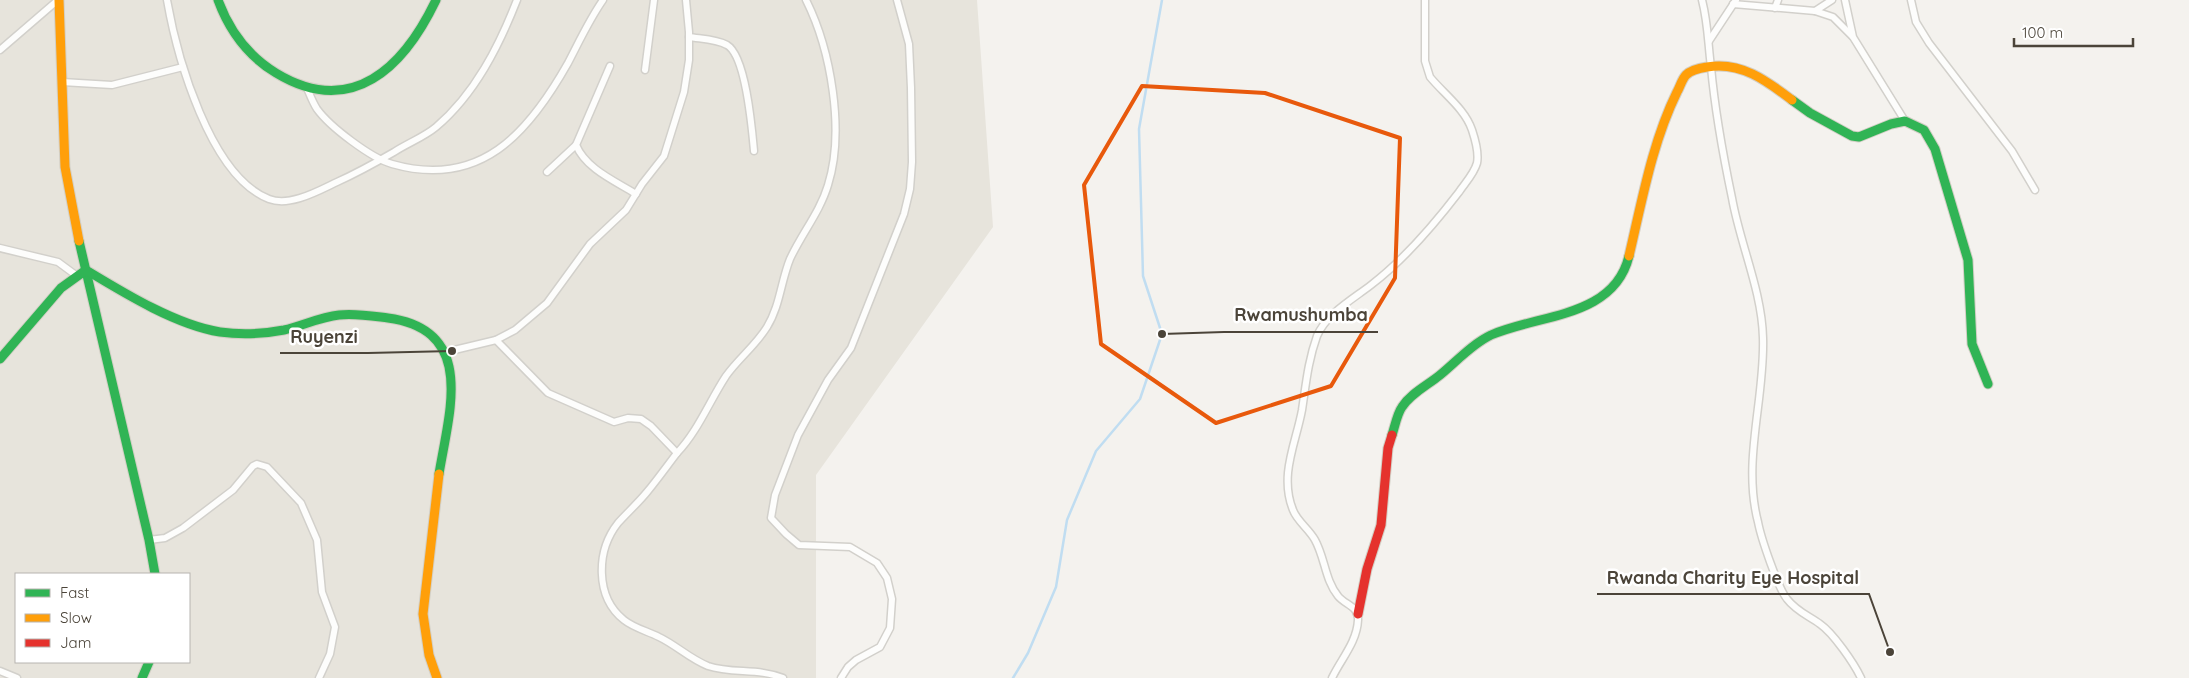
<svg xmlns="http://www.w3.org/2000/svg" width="2189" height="678" font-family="Quicksand,sans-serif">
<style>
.residential{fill:#e7e4dc;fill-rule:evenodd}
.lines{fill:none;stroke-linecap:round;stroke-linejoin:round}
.stream{stroke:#c0ddf1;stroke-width:2.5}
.street-casing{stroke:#d2d0cb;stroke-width:9}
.fast-casing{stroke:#d3cfc5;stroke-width:11}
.slow-casing{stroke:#d3cfc5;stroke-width:11}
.jam-casing{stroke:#d3cfc5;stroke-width:11}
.street{stroke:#fdfdfc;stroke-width:6}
.fast{stroke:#30b455;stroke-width:9}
.slow{stroke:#ff9f0a;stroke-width:9}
.jam{stroke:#e5322d;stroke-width:9}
.marked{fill:none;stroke:#e8590c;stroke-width:4;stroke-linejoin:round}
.leader{fill:none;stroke:#4b4439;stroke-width:2}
.callout-dot{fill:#4b4439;stroke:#fff;stroke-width:2}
.callout-label{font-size:18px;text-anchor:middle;font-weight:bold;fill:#4b4439;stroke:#fff;stroke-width:5;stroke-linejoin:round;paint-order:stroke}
</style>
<rect width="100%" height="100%" fill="#f4f2ee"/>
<path class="residential" d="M0,0H977L993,227L816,475V678H0ZM16,574H189V662H16Z"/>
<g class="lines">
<polyline class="stream" points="1013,678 1028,653 1056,587 1067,520 1096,451 1140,399 1162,334 1143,276 1139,129 1162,0"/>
<g class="street-casing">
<g id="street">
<path d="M167,0C177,57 210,176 269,199C290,207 318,191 337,182C357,173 375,163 394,152C408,143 424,137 436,127C475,94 499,46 517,0"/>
<path d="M1702,0C1708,23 1708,44 1711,67C1715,111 1723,155 1732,198C1740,244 1762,291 1763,338C1765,399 1742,461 1758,522C1761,538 1778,588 1787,599C1796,611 1809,616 1820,624C1833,633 1854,663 1861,678"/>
<polyline points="1845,0 1853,37 1905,121"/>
<polyline points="1911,0 1916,22 1929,43 2012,151 2035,190"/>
<polyline points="1733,4 1815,11 1832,0"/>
<polyline points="1775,8 1778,0"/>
<polyline points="1815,11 1833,17 1852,36"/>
<path d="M689,37C701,39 716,39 727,45C746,56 752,129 754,151"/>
<polyline points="1709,41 1736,0"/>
<polyline points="0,50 58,0"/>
<path d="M610,66L576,145C586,169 615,181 636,194"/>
<polyline points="645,70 654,0"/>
<polyline points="62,82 112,85 183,67"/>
<path d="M307,88C310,95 313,103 317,109C330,127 371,158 392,164C480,189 528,134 568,63C579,42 589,20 603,0"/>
<polyline points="547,172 576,145"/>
<polyline points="0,248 58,262 77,276"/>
<polyline points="496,340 515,330 547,303 590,244 626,210 642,184 664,156 684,92 689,60 689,32 686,0"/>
<path d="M446,352L496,340L548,393L614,422L628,418L641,419L651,426L677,453C698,431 709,402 726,376C738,359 756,345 767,327C780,306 781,281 790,259C802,233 820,212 828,185C845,131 831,50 806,0"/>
<path d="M677,453C667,466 657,480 647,492C638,503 627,513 618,523C596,551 595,597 624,620C634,628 647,631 659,637C676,645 690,659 708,666C732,674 759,668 783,678"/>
<polyline points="149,540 165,538 183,528 233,490 253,466 257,464 267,467 301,503 317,540 322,592 335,627 330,654 319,678"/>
<polyline points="0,671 17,678"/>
<polyline points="841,678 848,667 856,660 880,647 890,628 892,599 887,578 877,563 850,547 799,545 786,534 771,518 775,495 798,435 828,380 851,348 904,214 910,189 912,162 911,88 909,44 897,0"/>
<path d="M1332,678C1341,659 1357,642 1358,620C1359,606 1345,605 1338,596C1325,580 1325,558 1315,540C1309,529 1297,521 1293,510C1279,475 1296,443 1302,410C1306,384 1308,361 1317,336C1326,314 1353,299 1371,285C1405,259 1433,226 1459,192C1465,183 1474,174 1477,163C1479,153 1475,139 1472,130C1465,109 1444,94 1430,77L1425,61V0"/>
</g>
</g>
<g class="fast-casing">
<g id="fast">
<path d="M218,0C229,30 248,56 276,73C352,119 404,67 436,0"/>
<polyline points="1792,100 1810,113 1852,136 1859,137 1891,124 1905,121 1924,130 1935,149 1968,260 1972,344 1988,384"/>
<polyline points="79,241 149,540 155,574"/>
<path d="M0,359L61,288L86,270C124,293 176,325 220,332C241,335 263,334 284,330C302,326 320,317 339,315C355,313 372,316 388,318C477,330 449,412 439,474"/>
<path d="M1392,435C1395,426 1397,414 1402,407C1411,393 1428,385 1440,375C1456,362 1472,344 1491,335C1539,314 1614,318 1629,256"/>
<polyline points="142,678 149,662"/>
</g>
</g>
<g class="slow-casing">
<g id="slow">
<polyline points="59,0 65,167 79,241"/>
<path d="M1629,256C1642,201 1652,143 1677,92C1680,87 1682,79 1686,75C1691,70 1700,68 1707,67C1741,61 1767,81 1792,100"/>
<polyline points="437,678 429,655 423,614 439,474"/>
</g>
</g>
<g class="jam-casing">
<polyline id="jam" points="1358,614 1367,569 1381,525 1388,448 1392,435"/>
</g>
<use href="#street" class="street"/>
<use href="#fast" class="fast"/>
<use href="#slow" class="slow"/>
<use href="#jam" class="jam"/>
</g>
<path class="marked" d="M1142,86L1265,93L1400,138L1395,278L1331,386L1216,423L1101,344L1084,185Z"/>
<path class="leader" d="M1162 334L1224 332H1378M452 351L368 353H280M1890 652L1869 594H1597"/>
<g class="callout-dot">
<circle cx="1162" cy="334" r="5"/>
<circle cx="452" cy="351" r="5"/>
<circle cx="1890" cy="652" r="5"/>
</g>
<g class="callout-label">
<text x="1301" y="321">Rwamushumba</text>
<text x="324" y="343">Ruyenzi</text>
<text x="1733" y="584">Rwanda Charity Eye Hospital</text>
</g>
<rect x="15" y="573" width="175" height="90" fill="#ffffff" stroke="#b7b4b0"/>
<rect x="25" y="589" width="25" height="8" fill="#30b455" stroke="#b7b4b0"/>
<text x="60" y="598" font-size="15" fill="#4b4439">Fast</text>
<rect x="25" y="614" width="25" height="8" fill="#ff9f0a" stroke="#b7b4b0"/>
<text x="60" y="623" font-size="15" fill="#4b4439">Slow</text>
<rect x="25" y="639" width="25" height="8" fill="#e5322d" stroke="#b7b4b0"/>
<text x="60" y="648" font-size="15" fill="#4b4439">Jam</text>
<path d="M2014 38v8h119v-8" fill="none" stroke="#4b4439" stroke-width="2.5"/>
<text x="2022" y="38" font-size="15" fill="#4b4439" stroke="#ffffff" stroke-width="4" paint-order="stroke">100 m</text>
</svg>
